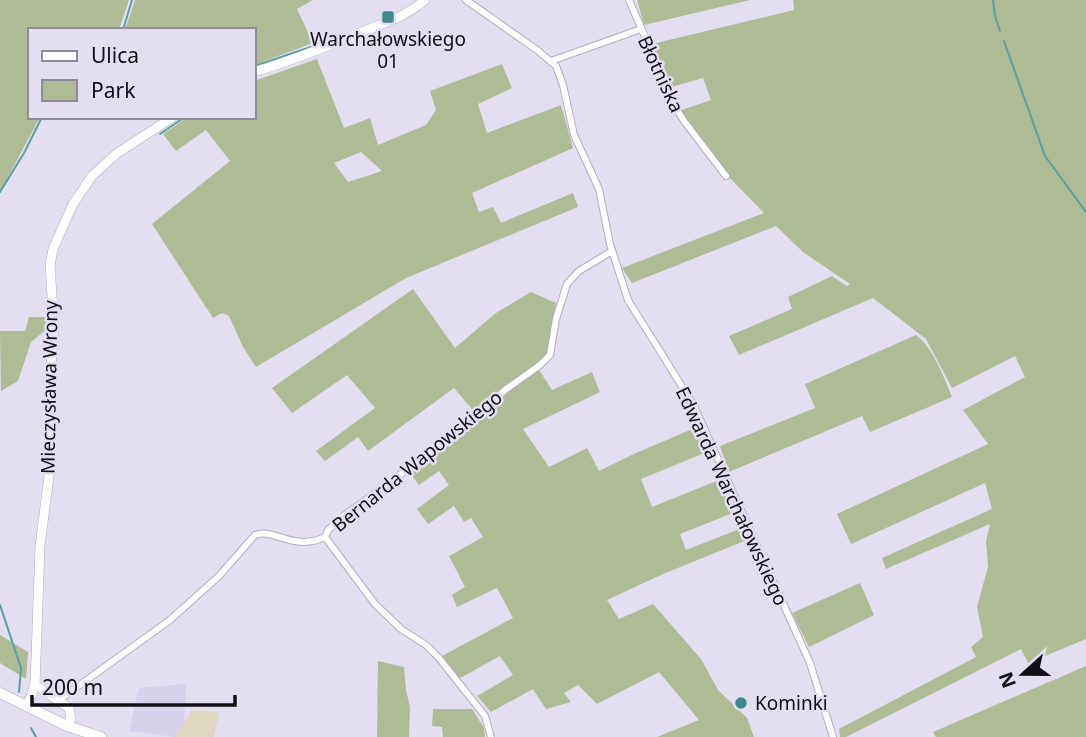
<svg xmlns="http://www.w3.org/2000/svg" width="1086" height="737" font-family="'Noto Sans',sans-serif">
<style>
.commercial{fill:#e0d7c2}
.built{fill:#d7d1ea}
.green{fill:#afbb96;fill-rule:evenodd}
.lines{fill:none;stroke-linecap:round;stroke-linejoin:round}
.stream{stroke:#5d9fa3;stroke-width:2}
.street-casing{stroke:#b2adbe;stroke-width:8}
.secondary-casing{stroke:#b2adbe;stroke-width:10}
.primary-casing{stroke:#b2adbe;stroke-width:11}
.street{stroke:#fff;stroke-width:6}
.secondary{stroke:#fff;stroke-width:9}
.primary{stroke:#fff;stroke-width:10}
.poi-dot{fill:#40898a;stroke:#e3def0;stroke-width:2.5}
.labels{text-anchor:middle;stroke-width:5;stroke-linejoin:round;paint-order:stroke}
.poi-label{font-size:19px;fill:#110f15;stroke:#e3def0}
.street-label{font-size:19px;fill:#110f15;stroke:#e3def0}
</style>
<rect width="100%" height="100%" fill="#e3def0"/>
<polygon class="commercial" points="192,710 219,712 214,737 175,737"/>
<polygon class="built" points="186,684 184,723 175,737 129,731 139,688"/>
<g class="green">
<polygon points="0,0 129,0 119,30 30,30 30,117 40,117 0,192"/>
<polygon points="135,0 313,0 297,9 313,43 254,65 254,30 125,30"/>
<polygon points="637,0 750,0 644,25"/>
<polygon points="793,0 1086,0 1086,639 1028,663 1021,649 846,737 840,737 839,729 976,657 971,647 983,637 977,607 988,567 986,541 990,524 886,569 882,558 992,509 985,483 851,544 837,514 988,444 963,410 1025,377 1015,356 952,388 926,339 873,298 739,355 729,336 792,309 788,297 832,276 847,286 850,284 803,252 776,226 632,283 622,268 764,213 727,175 679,111 711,100 703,78 668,88 652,44 794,10"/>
<path d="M317,59L344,128L370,118L378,145L426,125L436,110L430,91L502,64L512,88L478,104L487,133L561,105L573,148L472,193L479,212L493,207L501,223L573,193L578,207L406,278L256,367L243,347L229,316L222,313L213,318L152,224L230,161L206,130L176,151L163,134L188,117H254V81ZM361,152L382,171L348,182L334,163Z"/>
<polygon points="413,289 455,348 496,313 531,292 556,303 546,355 537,365 510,382 477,415 454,388 368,451 358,437 325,461 316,451 375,408 347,375 292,413 272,388"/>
<polygon points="29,317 48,317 48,328 31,342 18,381 1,391 0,331 25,331"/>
<path d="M916,335C934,349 943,375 952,397L870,432L862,416L729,472L720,446L815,408L805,384Z"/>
<polygon points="539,370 552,390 592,372 600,392 523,429 549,467 587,448 599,471 636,453 697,427 707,452 641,479 652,507 719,480 733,513 680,534 686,550 742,528 747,540 663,574 607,600 619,619 653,604 701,659 718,690 747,718 754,737 657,737 699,720 659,672 597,704 578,685 564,693 571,702 546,709 533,689 491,712 477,696 513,675 500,656 460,678 442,656 513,618 497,588 457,607 452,595 465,587 449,556 483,537 471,518 464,522 454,506 428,524 417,509 449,485 439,471 419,485 410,473 481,419 507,392"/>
<polygon points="860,583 874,615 809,647 792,613"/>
<polygon points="0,635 28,652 26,679 0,663"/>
<polygon points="378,661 404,667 406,690 410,707 409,737 377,737"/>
<polygon points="1086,666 1086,737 936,737 933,732"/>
<polygon points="433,709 472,709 484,728 485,737 443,737 442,727 432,726"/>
</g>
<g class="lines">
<g class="stream">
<polyline points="993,0 995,16 1000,31"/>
<polyline points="123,30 132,0"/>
<polyline points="1004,41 1045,156 1086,212"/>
<polyline points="254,66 314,46"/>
<polyline points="160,134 185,117"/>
<polyline points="0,192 24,153 42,117"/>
<polyline points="0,605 21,668 19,692"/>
<polyline points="31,728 36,737"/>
</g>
<g class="street-casing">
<g id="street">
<polyline points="466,0 537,50 556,66 563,85 574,135 599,189 610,244 628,300 693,404 810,663 833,737"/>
<polyline points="629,0 660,71 667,94 684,121 726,176"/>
<polyline points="551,61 641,29"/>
<path d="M59,700L170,620L219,576L255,535C273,527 293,552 325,537"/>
<polyline points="491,737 485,716 439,658 426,645 401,629 375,604 325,537 328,530 345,515 454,435 505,390 540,365 550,355 556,319 567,284 579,271 612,251"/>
</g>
</g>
<g class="secondary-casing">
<g id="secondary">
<path d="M254,72C291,61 326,47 362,32C384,23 407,16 425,0"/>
<polyline points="35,685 69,708 71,719 67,726"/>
<polyline points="27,707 35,685 40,546 50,468 50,379 54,326 50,265 53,249 73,204 92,176 116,154 173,117"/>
</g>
</g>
<g class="primary-casing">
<polyline id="primary" points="0,693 67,726 101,737"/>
</g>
<use href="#street" class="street"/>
<use href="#secondary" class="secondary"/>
<use href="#primary" class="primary"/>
</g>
<g class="poi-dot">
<rect x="381" y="10" width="14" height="14" rx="3.5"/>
<circle cx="741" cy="703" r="7"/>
</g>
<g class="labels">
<g class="poi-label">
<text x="388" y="46">Warchałowskiego<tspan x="388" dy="22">01</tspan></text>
<text x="755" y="710" text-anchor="start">Kominki</text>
</g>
<g class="street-label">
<text transform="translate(661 74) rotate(65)" y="7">Błotniska</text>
<text transform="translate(49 387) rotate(-89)" y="7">Mieczysława Wrony</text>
<text transform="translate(417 461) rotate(-39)" y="7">Bernarda Wapowskiego</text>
<text transform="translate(732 496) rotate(65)" y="7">Edwarda Warchałowskiego</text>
</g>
</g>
<rect x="28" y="28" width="228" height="91" fill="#e3def0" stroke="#8f8b98" stroke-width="2"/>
<rect x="42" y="51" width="35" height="10" fill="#ffffff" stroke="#8f8b98" stroke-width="2"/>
<text x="91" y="63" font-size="21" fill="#110f15">Ulica</text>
<rect x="42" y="80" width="35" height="21" fill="#afbb96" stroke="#8f8b98" stroke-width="2"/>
<text x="91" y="98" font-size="21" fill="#110f15">Park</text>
<g transform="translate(1023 674) rotate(249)" stroke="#e3def0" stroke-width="5" paint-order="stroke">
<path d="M0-5L12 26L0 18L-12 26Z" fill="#110f15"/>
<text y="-10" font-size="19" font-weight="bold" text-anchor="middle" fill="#110f15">N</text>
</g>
<path d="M32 695v10h203v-10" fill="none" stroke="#110f15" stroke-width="3.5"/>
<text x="42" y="695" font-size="21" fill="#110f15" stroke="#e3def0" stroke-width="5" paint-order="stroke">200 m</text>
</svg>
